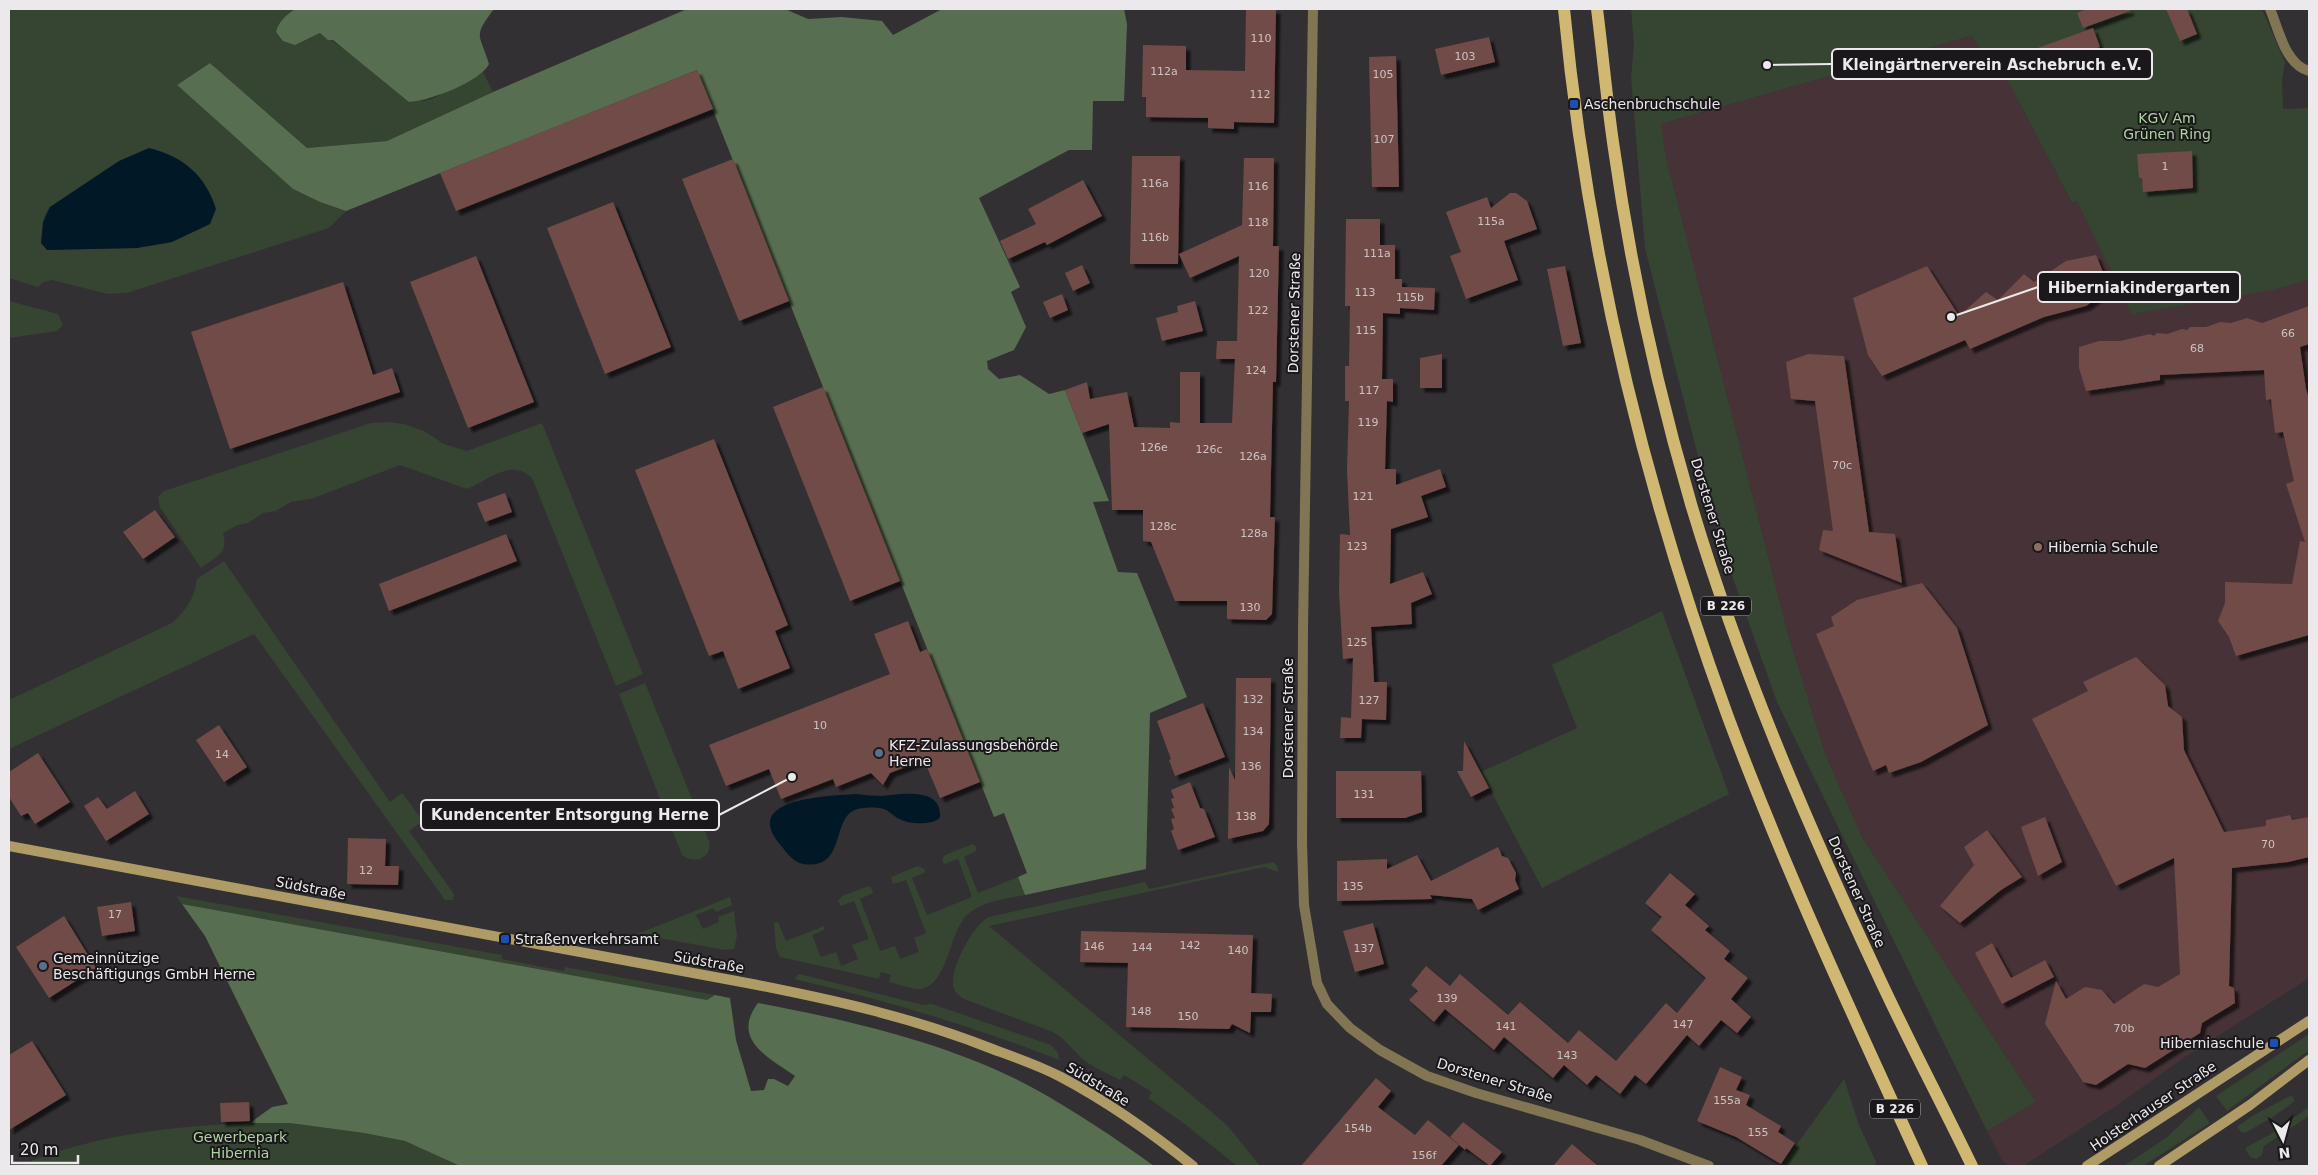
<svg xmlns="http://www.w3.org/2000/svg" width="2318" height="1175" font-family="'DejaVu Sans',sans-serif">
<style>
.education{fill:#463237}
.green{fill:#364432;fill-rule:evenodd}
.forest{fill:#586e51}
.water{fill:#011826}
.building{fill:#704b46;filter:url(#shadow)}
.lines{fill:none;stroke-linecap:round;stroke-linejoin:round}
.street{stroke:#817554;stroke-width:10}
.secondary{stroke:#ae9b65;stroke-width:10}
.primary{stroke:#d1b872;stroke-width:12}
.transit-dot{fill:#1a4fb4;stroke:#1a181a;stroke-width:2}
.education-dot{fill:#8d6e63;stroke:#1a181a;stroke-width:2}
.service-dot{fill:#5c6f8a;stroke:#1a181a;stroke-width:2}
.labels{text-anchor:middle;stroke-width:4;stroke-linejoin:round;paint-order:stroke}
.number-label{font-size:11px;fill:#ccc2c2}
.shield{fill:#1a181a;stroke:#acaaac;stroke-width:1}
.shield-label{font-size:12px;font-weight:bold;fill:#ebe9eb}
.poi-label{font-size:14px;fill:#ebe9eb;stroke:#1a181a;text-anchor:start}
.park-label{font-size:14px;fill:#add4a0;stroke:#1a181a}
.street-label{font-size:14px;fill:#ebe9eb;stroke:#1a181a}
.leader{fill:none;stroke:#ebe9eb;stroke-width:2}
.callout-dot{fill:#ebe9eb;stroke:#1a181a;stroke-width:2}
.callout{fill:#1a181a;stroke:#ebe9eb;stroke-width:2}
.callout-label{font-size:15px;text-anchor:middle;font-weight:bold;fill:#ebe9eb}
</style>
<defs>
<filter id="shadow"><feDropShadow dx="4.5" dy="4.5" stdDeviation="1" flood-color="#0009"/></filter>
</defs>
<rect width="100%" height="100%" fill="#333033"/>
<polygon class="education" points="1971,36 1992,65 2008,81 2072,203 2077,201 2303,282 2309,280 2309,978 2185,1057 2122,1102 2023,1166 2012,1166 2003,1162 1987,1131 2036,1102 1862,837 1825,753 1788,634 1666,157 1661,124"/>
<g class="green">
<path d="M9,9H295L287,14L278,26L295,45L320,33L422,101L432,99L483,72L493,92L387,141L307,148L210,63L177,85L293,189L320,202L346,211L329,228L127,293L108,294L52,280L43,282L38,287L9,278ZM119,161L172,242L137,248L47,250C45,234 39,220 50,207Z"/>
<polygon points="1631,9 2262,9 2285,62 2282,81 2283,109 2309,108 2309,280 2272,290 2132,314 2077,201 2072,203 2008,81 1992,65 1971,36 1661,124 1666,157 1788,634 1825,753 1862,837 2036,1102 1987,1131 1777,702 1719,539 1645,248 1631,77 1634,46"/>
<polygon points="9,301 58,314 63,325 57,331 9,338"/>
<path d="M387,422L404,424L424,431L444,444L467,451L542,423L643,674L616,686L532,478C510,458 489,480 467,489L400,465L311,499L291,502L276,511L263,513L248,523L238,525L223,533C229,553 216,557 201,568L160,507L158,497L164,491L371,423Z"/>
<path d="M224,561L390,802L402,793L423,821L409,831L454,894L453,900H445L254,634L9,749V700L172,623C186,610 195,598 197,579Z"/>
<polygon points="1662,611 1729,794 1542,888 1481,772 1577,728 1552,665"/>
<path d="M645,683L709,841C713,858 694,865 682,855L619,694Z"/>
<path d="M973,844L976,847V851L964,857L978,893L1018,877L1025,895C1006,899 982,901 967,915C949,931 948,988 919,989C910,989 898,984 889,982L891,975L881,972L879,979L780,957L776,948L774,923L778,922L786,941L824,926V930L812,935L821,957L836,952L841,966L858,959L852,945L869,939L854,901L841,906L838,901L842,896L869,886L872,889L873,893L860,899L880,951L895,946L900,959L919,952L914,938L926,933L906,880L893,884L891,877L918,866L925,869L924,873L912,878L927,915L972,897L958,859L944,864L942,860L945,855Z"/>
<path d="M1273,862L1277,866L1278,872L1264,867L989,926L1227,1125L1260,1166H1237L1186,1125L1148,1098L1152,1092L1124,1075L1120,1080C1109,1074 1096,1069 1085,1061C1074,1052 1066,1039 1053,1032L964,999C957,995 952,989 953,980C954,962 973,925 989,917L1145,882L1149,889Z"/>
<polygon points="176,896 502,955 502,959 564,971 565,967 715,995 707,1000 182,904"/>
<polygon points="730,897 732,905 716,912 713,908 696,915 703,929 719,922 718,917 734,911 737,936 734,949 725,950 637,934"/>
<path d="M799,974L923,1005L932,1004L1051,1045L1058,1053L1059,1060C972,1026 885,1000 794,979Z"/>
<polygon points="2309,1034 2309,1050 2227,1111 2216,1096"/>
<polygon points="1844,1079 1859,1125 1876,1162 1875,1165 1784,1166 1782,1165"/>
<polygon points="2292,1095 2295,1101 2273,1117 2245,1133 2241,1132 2237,1127 2252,1116"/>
<polygon points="2199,1107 2210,1123 2143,1166 2124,1166 2166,1138"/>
<polygon points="2309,1107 2309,1116 2264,1146 2262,1155 2256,1159 2250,1157 2245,1148 2269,1135"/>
<path d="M250,1123H290L364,1133L405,1141L460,1166H19C90,1135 173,1126 250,1123Z"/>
</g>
<g class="forest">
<path d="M295,9H494C472,38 480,33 489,64C480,82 429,101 409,102L333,40H328L320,33L295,45L283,41L276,32C279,21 286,15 295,9Z"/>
<polygon points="687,9 785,9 808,19 842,17 882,21 893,35 942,9 1124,9 1127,24 1124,101 1093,101 1092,150 1069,150 979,198 1020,287 1011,292 1026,327 1014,350 987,361 988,369 999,379 1020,375 1049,394 1065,390 1109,501 1093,502 1118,572 1137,573 1187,697 1150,713 1146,869 1025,895 1018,877 1027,873 1004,813 994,817 697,70 346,211 320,202 293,189 177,85 210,63 307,148 387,141 493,92"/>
<path d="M182,904L707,1000L715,995L730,998L736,1040L751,1091L764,1090L768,1079H774L788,1086L795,1076C770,1058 730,1040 758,1003C848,1020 953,1044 1033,1088C1075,1111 1115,1138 1154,1166H460L405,1141L364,1133L290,1123H250L272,1107L288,1104L205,936Z"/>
</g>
<g class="water">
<path d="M149,148C184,157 205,175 216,209L210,224L172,242L137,248L47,250L41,243L43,222L50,207L119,161Z"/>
<path d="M856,794C865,795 874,796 883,796C902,794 942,787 940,817C936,822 932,822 926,823C916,824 907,823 897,818C893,815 889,811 884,809C877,807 866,807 858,809C830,815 848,871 803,864C792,862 785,850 778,842C743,797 832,796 856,794Z"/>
</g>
<g class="building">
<polygon points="1246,9 1276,9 1274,123 1234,122 1234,129 1208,128 1208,118 1146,117 1146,97 1142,97 1143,45 1186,46 1186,70 1245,71"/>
<polygon points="2087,9 2130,9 2130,11 2083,28 2077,13"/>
<polygon points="2166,9 2187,9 2197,34 2180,41"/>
<polygon points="2093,28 2100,47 2082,54 2081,50 2041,65 2035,49"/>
<polygon points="1489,37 1495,62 1441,75 1435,49"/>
<polygon points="1396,56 1399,187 1372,187 1369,57"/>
<polygon points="697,70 713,109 456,211 440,173"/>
<polygon points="2192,151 2193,188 2143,192 2142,178 2139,178 2137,154"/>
<polygon points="1132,156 1180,156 1178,264 1130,264"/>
<polygon points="1244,158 1274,158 1273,246 1279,246 1276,382 1273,382 1270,517 1275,517 1272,614 1266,620 1227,619 1227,601 1175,601 1151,542 1143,541 1143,510 1112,510 1109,424 1082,433 1065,390 1087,382 1090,399 1127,392 1134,427 1170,428 1170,422 1180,423 1180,372 1200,372 1200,423 1232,423 1235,359 1216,359 1217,341 1237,341 1239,256 1190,278 1179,254 1242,225"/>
<polygon points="733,159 789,301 739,321 682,179"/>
<polygon points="1083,180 1102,216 1047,245 1045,242 1008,259 1000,241 1036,224 1028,209"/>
<polygon points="1510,193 1516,193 1527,201 1537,229 1504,241 1518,280 1466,299 1450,256 1461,252 1446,212 1487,197 1491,208"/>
<polygon points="613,202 671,347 605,374 547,228"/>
<polygon points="1346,219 1380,219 1380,245 1395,245 1395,279 1402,279 1402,287 1435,288 1434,310 1400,308 1400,314 1383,313 1382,379 1393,379 1393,402 1387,401 1385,469 1396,469 1396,485 1440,469 1446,487 1421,496 1428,517 1391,529 1390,584 1423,572 1432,594 1411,603 1412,624 1371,627 1374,682 1387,682 1386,720 1362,719 1361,738 1340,738 1341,717 1351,718 1353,658 1343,659 1339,591 1340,534 1350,535 1347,470 1349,401 1345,401 1345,366 1349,366 1350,306 1345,306"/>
<polygon points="2096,255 2110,289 2086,306 2044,317 1970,349 1965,340 1882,376 1868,355 1853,298 1927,266 1959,316 1986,292 1998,300 2024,274 2034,282 2066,261"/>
<polygon points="476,256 534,402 468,428 410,282"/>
<polygon points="1082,265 1090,283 1073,291 1065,273"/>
<polygon points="1565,266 1581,343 1563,346 1547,269"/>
<polygon points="343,282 373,375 392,368 400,392 230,449 191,332"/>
<polygon points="1062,294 1068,310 1050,318 1043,302"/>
<polygon points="1195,301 1203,331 1162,341 1156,318 1178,312 1177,306"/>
<polygon points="2309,306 2309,344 2300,347 2306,389 2309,399 2309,635 2236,656 2229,637 2218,621 2225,603 2225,582 2292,584 2300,541 2305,542 2286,484 2294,481 2283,432 2275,433 2271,399 2266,400 2264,370 2160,375 2160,380 2086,391 2079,368 2079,347 2099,341 2120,341 2150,334 2154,336 2157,333 2167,334 2182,329 2187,330 2190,327 2206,327 2220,322 2231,323 2247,318 2262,323"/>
<polygon points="1442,354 1442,388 1420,388 1420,358"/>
<polygon points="1808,354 1844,356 1869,532 1895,534 1902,583 1819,550 1823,530 1833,531 1815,401 1791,399 1786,362"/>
<polygon points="823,387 900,581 850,601 773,407"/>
<polygon points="714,439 788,625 775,631 790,668 738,689 723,651 709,656 635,470"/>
<polygon points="505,493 512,512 485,522 477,503"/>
<polygon points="155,510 175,537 143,559 123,532"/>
<polygon points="506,534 517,561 389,611 379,584"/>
<polygon points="1922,583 1957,628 1988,725 1921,762 1889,773 1886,765 1873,771 1816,634 1834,626 1831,617 1857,600"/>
<polygon points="908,621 920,652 927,649 980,782 940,798 924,760 890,773 883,785 871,773 836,787 833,779 781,799 769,769 726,786 709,745 890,674 874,634"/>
<polygon points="2136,657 2165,685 2168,706 2182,717 2184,750 2224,832 2266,826 2266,820 2290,815 2292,820 2309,817 2309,857 2288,862 2232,868 2229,986 2234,988 2235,1003 2202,1023 2200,1033 2145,1068 2128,1064 2096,1085 2083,1082 2045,1024 2056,981 2066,999 2085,987 2102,990 2114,1004 2144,984 2158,987 2180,974 2174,858 2116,886 2032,719 2088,691 2083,682"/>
<polygon points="1236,678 1271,678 1269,824 1263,831 1228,839 1229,767 1235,780"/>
<polygon points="1203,703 1225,757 1175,776 1169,760 1171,759 1157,721"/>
<polygon points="219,725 247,767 224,782 196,740"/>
<polygon points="1464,741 1489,788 1471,797 1457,771 1463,771"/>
<polygon points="38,753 70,802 35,824 28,813 21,816 9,797 9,772"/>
<polygon points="1336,771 1421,771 1422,812 1405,818 1336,818"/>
<polygon points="1190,782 1200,808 1204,809 1215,837 1178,850 1171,831 1174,829 1171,819 1175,818 1171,809 1174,808 1171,799 1174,798 1171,790"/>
<polygon points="135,791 149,814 106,841 84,806 98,797 107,809"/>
<polygon points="2045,817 2062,862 2038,876 2021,827"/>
<polygon points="1987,830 2022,877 2001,890 1960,923 1940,906 1974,865 1964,847"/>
<polygon points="348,838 386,839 385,866 399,866 398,885 347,884"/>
<polygon points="1498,847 1502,856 1508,858 1516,873 1515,880 1519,889 1478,910 1472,899 1430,895 1432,899 1337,901 1337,861 1387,859 1387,869 1417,855 1431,881"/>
<polygon points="1670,873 1695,894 1685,905 1709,926 1705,930 1730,951 1724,959 1748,978 1731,999 1751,1017 1737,1033 1721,1020 1699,1046 1687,1035 1646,1084 1635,1075 1620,1094 1596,1075 1587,1085 1564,1065 1553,1078 1504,1037 1494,1050 1445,1009 1434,1022 1409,1000 1418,991 1411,985 1426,966 1450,986 1460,974 1508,1015 1520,1002 1568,1043 1579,1030 1616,1061 1666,1003 1677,1013 1706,978 1651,930 1662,917 1645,903"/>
<polygon points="131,902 135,931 102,936 97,907"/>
<polygon points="64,916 96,968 49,998 16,947"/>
<polygon points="1373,923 1384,964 1355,972 1343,931"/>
<polygon points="1081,931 1253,935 1251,993 1272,994 1271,1012 1251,1012 1250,1033 1232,1024 1229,1029 1126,1027 1128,963 1080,962"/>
<polygon points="1992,943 2011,978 2045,960 2054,977 2002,1004 1975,953"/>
<polygon points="32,1041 66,1095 9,1130 9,1055"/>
<polygon points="1720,1067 1742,1077 1736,1090 1750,1095 1746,1105 1781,1126 1778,1132 1795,1143 1781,1164 1736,1137 1697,1121"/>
<polygon points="1376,1078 1391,1091 1378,1107 1415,1135 1428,1120 1459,1145 1441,1166 1301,1166"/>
<polygon points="249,1102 250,1121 221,1122 220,1103"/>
<polygon points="1463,1122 1502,1152 1490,1166 1466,1148 1465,1150 1450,1137"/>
<polygon points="1572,1144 1598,1166 1553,1166"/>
</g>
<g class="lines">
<g class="street">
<polyline points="1313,9 1303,628 1302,844 1304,905 1317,983 1327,1004 1350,1028 1380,1050 1427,1076 1476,1093 1640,1140 1709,1166"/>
<path d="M2270,9C2279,30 2285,64 2309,71"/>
</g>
<g class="secondary">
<path d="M9,846L747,983C834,1000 912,1017 995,1050C1017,1058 1040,1066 1061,1077C1108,1102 1152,1133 1193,1166"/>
<polyline points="2087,1166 2309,1021"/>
<polyline points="2159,1166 2250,1105 2309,1060"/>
</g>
<g class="primary">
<path d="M1564,9C1587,251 1644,488 1728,717C1785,870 1854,1018 1922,1166"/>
<path d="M1597,9C1603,56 1607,103 1614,149C1631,269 1657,388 1691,504C1739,665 1806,821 1877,973C1907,1038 1941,1102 1972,1166"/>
</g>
</g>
<g class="transit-dot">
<rect x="1569" y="99" width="10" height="10" rx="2.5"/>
<rect x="500" y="934" width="10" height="10" rx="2.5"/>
<rect x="2269" y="1038" width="10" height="10" rx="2.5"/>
</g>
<circle class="education-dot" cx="2038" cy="547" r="5"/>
<g class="service-dot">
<circle cx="879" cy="753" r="5"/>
<circle cx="43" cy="966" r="5"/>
</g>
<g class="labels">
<g class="number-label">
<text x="1261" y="42">110</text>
<text x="1465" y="60">103</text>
<text x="1164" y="75">112a</text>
<text x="1383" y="78">105</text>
<text x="1260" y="98">112</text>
<text x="1384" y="143">107</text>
<text x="2165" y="170">1</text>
<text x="1155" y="187">116a</text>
<text x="1258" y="190">116</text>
<text x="1491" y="225">115a</text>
<text x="1258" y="226">118</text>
<text x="1155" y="241">116b</text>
<text x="1377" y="257">111a</text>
<text x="1259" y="277">120</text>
<text x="1365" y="296">113</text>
<text x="1410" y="301">115b</text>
<text x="1258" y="314">122</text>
<text x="1366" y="334">115</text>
<text x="2288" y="337">66</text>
<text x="2197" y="352">68</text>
<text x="1256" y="374">124</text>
<text x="1369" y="394">117</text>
<text x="1368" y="426">119</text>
<text x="1154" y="451">126e</text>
<text x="1209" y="453">126c</text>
<text x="1253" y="460">126a</text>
<text x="1842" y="469">70c</text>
<text x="1363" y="500">121</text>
<text x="1163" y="530">128c</text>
<text x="1254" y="537">128a</text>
<text x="1357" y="550">123</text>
<text x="1250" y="611">130</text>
<text x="1357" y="646">125</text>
<text x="1253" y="703">132</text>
<text x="1369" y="704">127</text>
<text x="820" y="729">10</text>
<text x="1253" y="735">134</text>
<text x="222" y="758">14</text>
<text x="1251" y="770">136</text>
<text x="1364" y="798">131</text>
<text x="1246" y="820">138</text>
<text x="2268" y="848">70</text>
<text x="366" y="874">12</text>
<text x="1353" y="890">135</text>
<text x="115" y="918">17</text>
<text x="1190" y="949">142</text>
<text x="1094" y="950">146</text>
<text x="1142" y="951">144</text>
<text x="1364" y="952">137</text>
<text x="1238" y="954">140</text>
<text x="1447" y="1002">139</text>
<text x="1141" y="1015">148</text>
<text x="1188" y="1020">150</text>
<text x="1683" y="1028">147</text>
<text x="1506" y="1030">141</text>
<text x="2124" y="1032">70b</text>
<text x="1567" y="1059">143</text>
<text x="1727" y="1104">155a</text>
<text x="1358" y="1132">154b</text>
<text x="1758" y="1136">155</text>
<text x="1424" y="1159">156f</text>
</g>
<g class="shield">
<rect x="1701" y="596.5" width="50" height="19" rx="4"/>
<rect x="1870" y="1099.5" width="50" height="19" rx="4"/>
</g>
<g class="shield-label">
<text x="1726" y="610">B 226</text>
<text x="1895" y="1113">B 226</text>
</g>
<g class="poi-label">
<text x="1584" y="109">Aschenbruchschule</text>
<text x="2048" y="552">Hibernia Schule</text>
<text x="889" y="750">KFZ-Zulassungsbehörde<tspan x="889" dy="16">Herne</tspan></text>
<text x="515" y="944">Straßenverkehrsamt</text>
<text x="53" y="963">Gemeinnützige<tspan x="53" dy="16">Beschäftigungs GmbH Herne</tspan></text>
<text x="2264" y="1048" text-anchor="end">Hiberniaschule</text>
</g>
<g class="park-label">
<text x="2167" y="123">KGV Am<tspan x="2167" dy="16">Grünen Ring</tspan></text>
<text x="240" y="1142">Gewerbepark<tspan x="240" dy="16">Hibernia</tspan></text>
</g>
<g class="street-label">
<text transform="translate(1294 313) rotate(-89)" y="5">Dorstener Straße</text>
<text transform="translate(1713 516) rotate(73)" y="5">Dorstener Straße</text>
<text transform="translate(1288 718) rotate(-90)" y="5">Dorstener Straße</text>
<text transform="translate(311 888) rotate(11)" y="5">Südstraße</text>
<text transform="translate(1857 892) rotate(66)" y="5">Dorstener Straße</text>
<text transform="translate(709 962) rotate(10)" y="5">Südstraße</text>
<text transform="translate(1495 1080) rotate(17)" y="5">Dorstener Straße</text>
<text transform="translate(1098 1084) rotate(31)" y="5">Südstraße</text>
<text transform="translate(2153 1106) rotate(-34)" y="5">Holsterhauser Straße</text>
</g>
</g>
<path class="leader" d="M1767 65L1832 64M1951 317L2038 287M792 777L719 815"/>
<g class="callout-dot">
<circle cx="1767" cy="65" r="5"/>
<circle cx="1951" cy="317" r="5"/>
<circle cx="792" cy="777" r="5"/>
</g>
<g class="callout">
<rect x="1832" y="49" width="320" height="30" rx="5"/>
<rect x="2038" y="272" width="202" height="30" rx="5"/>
<rect x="421" y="800" width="298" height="30" rx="5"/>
</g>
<g class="callout-label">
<text x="1992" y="70">Kleingärtnerverein Aschebruch e.V.</text>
<text x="2139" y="293">Hiberniakindergarten</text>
<text x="570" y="820">Kundencenter Entsorgung Herne</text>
</g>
<rect width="2318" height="1175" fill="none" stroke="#ebe9eb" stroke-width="20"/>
<g transform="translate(2283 1140) rotate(174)" stroke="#1a181a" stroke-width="4" paint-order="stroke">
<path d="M0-4L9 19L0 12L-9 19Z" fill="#ebe9eb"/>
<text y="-8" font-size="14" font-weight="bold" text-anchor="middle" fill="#ebe9eb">N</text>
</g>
<path d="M12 1155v8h66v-8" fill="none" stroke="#ebe9eb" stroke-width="2.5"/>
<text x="20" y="1155" font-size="15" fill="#ebe9eb" stroke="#1a181a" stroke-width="4" paint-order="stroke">20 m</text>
</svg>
